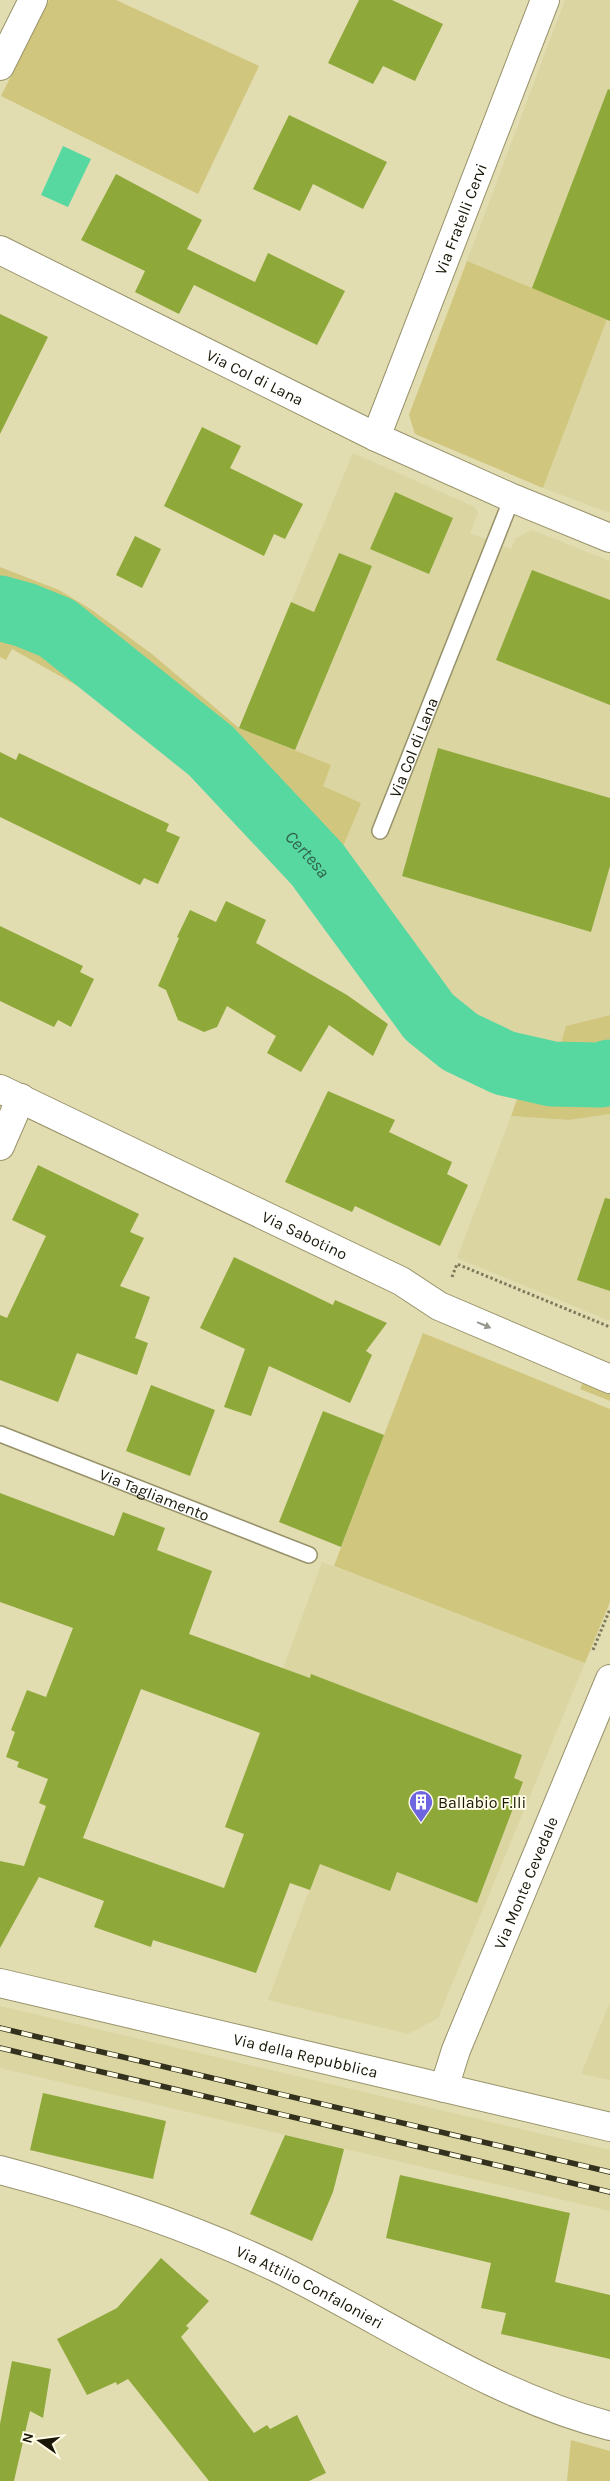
<svg xmlns="http://www.w3.org/2000/svg" width="610" height="2481" font-family="Karla,sans-serif">
<style>
.built{fill:#dbd5a2}
.green{fill:#d0c67e}
.water{fill:#57d8a1}
.lines{fill:none;stroke-linecap:round;stroke-linejoin:round}
.river{stroke:#57d8a1;stroke-width:65}
.building{fill:#8ea93a;fill-rule:evenodd}
.lane-casing{stroke:#97926a;stroke-width:18}
.street-casing{stroke:#97926a;stroke-width:30}
.path{stroke:#7d795b;stroke-width:3;stroke-dasharray:2.5 2.5;stroke-linecap:butt}
.lane{stroke:#fff;stroke-width:15}
.street{stroke:#fff;stroke-width:28}
.rail-casing{stroke:#33301d;stroke-width:5.5}
.rail{stroke:#fffde7;stroke-width:4;stroke-dasharray:11;stroke-linecap:butt}
.oneway{fill:#98978f}
.labels{text-anchor:middle;stroke-width:4;stroke-linejoin:round;paint-order:stroke}
.street-label{font-size:16px;fill:#191707;stroke:#fffde7}
.poi-label{font-size:16px;fill:#191707;stroke:#fffde7;text-anchor:start}
.water-label{font-size:18px;font-style:italic;fill:#30634b;stroke:#fffde7}
</style>
<rect width="100%" height="100%" fill="#e2dcb1"/>
<g class="built">
<polygon points="565,0 610,0 610,513 543,488 607,319 467,261"/>
<polygon points="353,453 475,507 478,513 470,533 511,549 516,538 532,530 610,561 610,1015 566,1026 560,1046 533,1046 515,1041 474,1019 442,994 409,957 337,861 360,803 323,786 239,728"/>
<polygon points="610,1114 610,1321 457,1258 511,1116 569,1120"/>
<polygon points="322,1562 585,1663 438,2018 408,2034 268,2000 319,1864 225,1827"/>
<polygon points="610,2002 610,2080 581,2074"/>
<polygon points="0,2006 610,2150 610,2211 0,2068"/>
</g>
<g class="green">
<polygon points="49,0 116,0 259,66 198,194 1,96"/>
<polygon points="467,261 607,319 543,488 415,434 409,415"/>
<polygon points="0,567 59,590 92,610 152,654 239,728 331,765 323,786 361,803 337,861 290,801 246,757 74,620 56,609 0,590"/>
<path d="M0,625C39,636 38,647 66,669C90,688 117,702 139,724L122,711L12,649L6,660L0,657Z"/>
<polygon points="610,1015 610,1052 571,1052 533,1046 560,1046 566,1026"/>
<polygon points="610,1087 610,1114 569,1120 511,1116 520,1091 562,1094"/>
<polygon points="423,1333 610,1409 610,1602 585,1663 334,1566"/>
<polygon points="584,1380 610,1391 610,1401 580,1389"/>
<polygon points="571,2440 610,2451 610,2481 567,2481"/>
</g>
<polygon class="water" points="63,146 91,159 68,207 41,195"/>
<g class="lines">
<path class="river" id="s1" d="M0,608L25,615L57,628L211,751L317,864L429,1017L460,1042L504,1063L552,1074L600,1075L610,1072"/>
</g>
<g class="building">
<polygon points="359,0 392,0 443,24 415,81 383,66 373,84 328,63"/>
<polygon points="608,89 610,90 610,321 532,288"/>
<polygon points="289,115 387,162 363,209 313,184 300,211 253,189"/>
<polygon points="116,174 202,220 187,249 255,282 268,253 345,291 317,345 194,285 179,314 135,292 145,271 81,240"/>
<polygon points="0,314 48,337 0,434"/>
<polygon points="202,427 241,446 230,468 303,504 285,539 274,534 264,556 164,506"/>
<polygon points="395,492 453,518 429,574 370,549"/>
<polygon points="135,536 161,549 142,588 116,575"/>
<polygon points="339,553 372,566 295,750 239,728 291,602 314,612"/>
<polygon points="532,570 610,600 610,705 496,660"/>
<polygon points="438,748 610,798 610,866 591,932 402,876"/>
<polygon points="0,752 16,760 19,753 169,824 166,831 180,837 158,884 144,878 140,885 0,817"/>
<polygon points="226,901 266,920 256,943 347,995 388,1024 373,1056 329,1025 301,1072 267,1053 276,1036 227,1006 217,1027 204,1032 178,1020 166,990 158,986 179,938 177,937 190,910 216,922"/>
<polygon points="0,926 83,966 80,972 94,979 71,1027 58,1020 54,1027 0,1001"/>
<polygon points="328,1091 395,1120 389,1132 452,1162 447,1174 468,1185 440,1246 355,1206 352,1212 285,1182"/>
<polygon points="38,1165 139,1214 130,1232 144,1238 120,1286 150,1297 135,1338 148,1343 137,1375 77,1353 58,1402 0,1380 0,1315 7,1318 46,1236 12,1220"/>
<polygon points="605,1198 610,1199 610,1291 577,1280"/>
<polygon points="234,1257 333,1305 335,1300 387,1323 366,1351 372,1355 350,1403 269,1366 251,1416 224,1407 245,1349 200,1328"/>
<polygon points="151,1385 215,1410 190,1476 126,1451"/>
<polygon points="323,1411 384,1435 341,1547 279,1522"/>
<path d="M0,1493L114,1536L123,1512L165,1528L157,1550L212,1571L189,1634L310,1678L311,1674L522,1755L514,1778L523,1782L477,1903L397,1872L390,1891L320,1864L310,1890L290,1883L256,1973L153,1940L151,1947L94,1927L104,1901L39,1877L0,1948V1861L24,1866L46,1806L39,1803L48,1779L17,1767L19,1762L6,1757L15,1732L11,1730L27,1690L46,1697L73,1628L0,1602ZM141,1689L260,1733L225,1827L244,1834L224,1888L83,1838Z"/>
<polygon points="43,2093 166,2121 153,2179 30,2150"/>
<polygon points="285,2135 344,2149 333,2192 312,2241 250,2214"/>
<polygon points="400,2175 570,2213 555,2282 610,2295 610,2359 501,2334 506,2313 481,2308 491,2263 386,2238"/>
<polygon points="161,2258 209,2301 186,2326 189,2328 181,2337 254,2433 267,2425 270,2429 297,2415 326,2473 309,2481 209,2481 128,2379 117,2385 116,2382 87,2395 57,2339 117,2308"/>
<polygon points="12,2361 51,2369 43,2418 30,2411 14,2481 0,2481 0,2424"/>
</g>
<g class="lines">
<g class="lane-casing">
<g id="lane">
<path id="s2" d="M380,831L512,498"/>
<path id="s3" d="M0,1434L309,1555"/>
</g>
</g>
<g class="street-casing">
<g id="street">
<polyline points="0,66 33,0"/>
<path id="s4" d="M0,250L376,437L512,498L610,538"/>
<path id="s5" d="M376,437L545,0"/>
<path id="s6" d="M0,1089L401,1281L439,1306L610,1379"/>
<polyline points="0,1146 21,1098"/>
<path id="s7" d="M0,1983L610,2127"/>
<path id="s8" d="M444,2088L456,2050L610,1679"/>
<path id="s9" d="M0,2170C95,2195 188,2225 277,2268C388,2322 490,2395 610,2426"/>
</g>
</g>
<g class="path">
<polyline points="452,1277 457,1264 610,1327"/>
<polyline points="593,1650 610,1609"/>
</g>
<use href="#lane" class="lane"/>
<use href="#street" class="street"/>
<g class="rail-casing">
<g id="rail">
<polyline points="0,2028 610,2172"/>
<polyline points="0,2048 610,2192"/>
</g>
</g>
<use href="#rail" class="rail"/>
</g>
<defs><path id="oneway-solid" d="M-6-.8H1V-3.2L6.5 0L1 3.2V.8H-6Z" transform="scale(1.25)"/></defs>
<use class="oneway" href="#oneway-solid" transform="translate(484 1325) rotate(23)"/>
<defs>
<g id="building-pin" transform="scale(1.25)"><path d="M0 17L-7.5 6A9.5 9.5 0 1 1 7.5 6Z" fill="#6e66e0" stroke="#fffde7"/><path d="M-4-6H4V6H1V3H-1V6H-4ZM-2.5-4.3h1.7v1.8h-1.7ZM.8-4.3h1.7v1.8H.8ZM-2.5-1h1.7V.8h-1.7ZM.8-1h1.7V.8H.8Z" fill="#fff"/></g>
</defs>
<g fill-rule="evenodd">
<use href="#building-pin" x="421" y="1802"/>
</g>
<g class="labels">
<g class="street-label">
<text dy="6" stroke="none"><textPath href="#s5" startOffset="234">Via Fratelli Cervi</textPath></text>
<text dy="6" stroke="none"><textPath href="#s4" startOffset="285">Via Col di Lana</textPath></text>
<text dy="6" stroke="none"><textPath href="#s2" startOffset="90">Via Col di Lana</textPath></text>
<text dy="6" stroke="none"><textPath href="#s6" startOffset="338">Via Sabotino</textPath></text>
<text dy="6" stroke="none"><textPath href="#s3" startOffset="166">Via Tagliamento</textPath></text>
<text dy="6" stroke="none"><textPath href="#s8" startOffset="221">Via Monte Cevedale</textPath></text>
<text dy="6" stroke="none"><textPath href="#s7" startOffset="314">Via della Repubblica</textPath></text>
<text dy="6" stroke="none"><textPath href="#s9" startOffset="332">Via Attilio Confalonieri</textPath></text>
</g>
<g class="poi-label">
<text x="438" y="1808">Ballabio F.lli</text>
</g>
<g class="water-label">
<text dy="6" stroke="none"><textPath href="#s1" startOffset="399">Certesa</textPath></text>
</g>
</g>
<g transform="translate(40 2441) rotate(284)" stroke="#fffde7" stroke-width="4" paint-order="stroke">
<path d="M0-4L9 19L0 12L-9 19Z" fill="#191707"/>
<text y="-8" font-size="14" font-weight="bold" text-anchor="middle" fill="#191707">N</text>
</g>
</svg>
